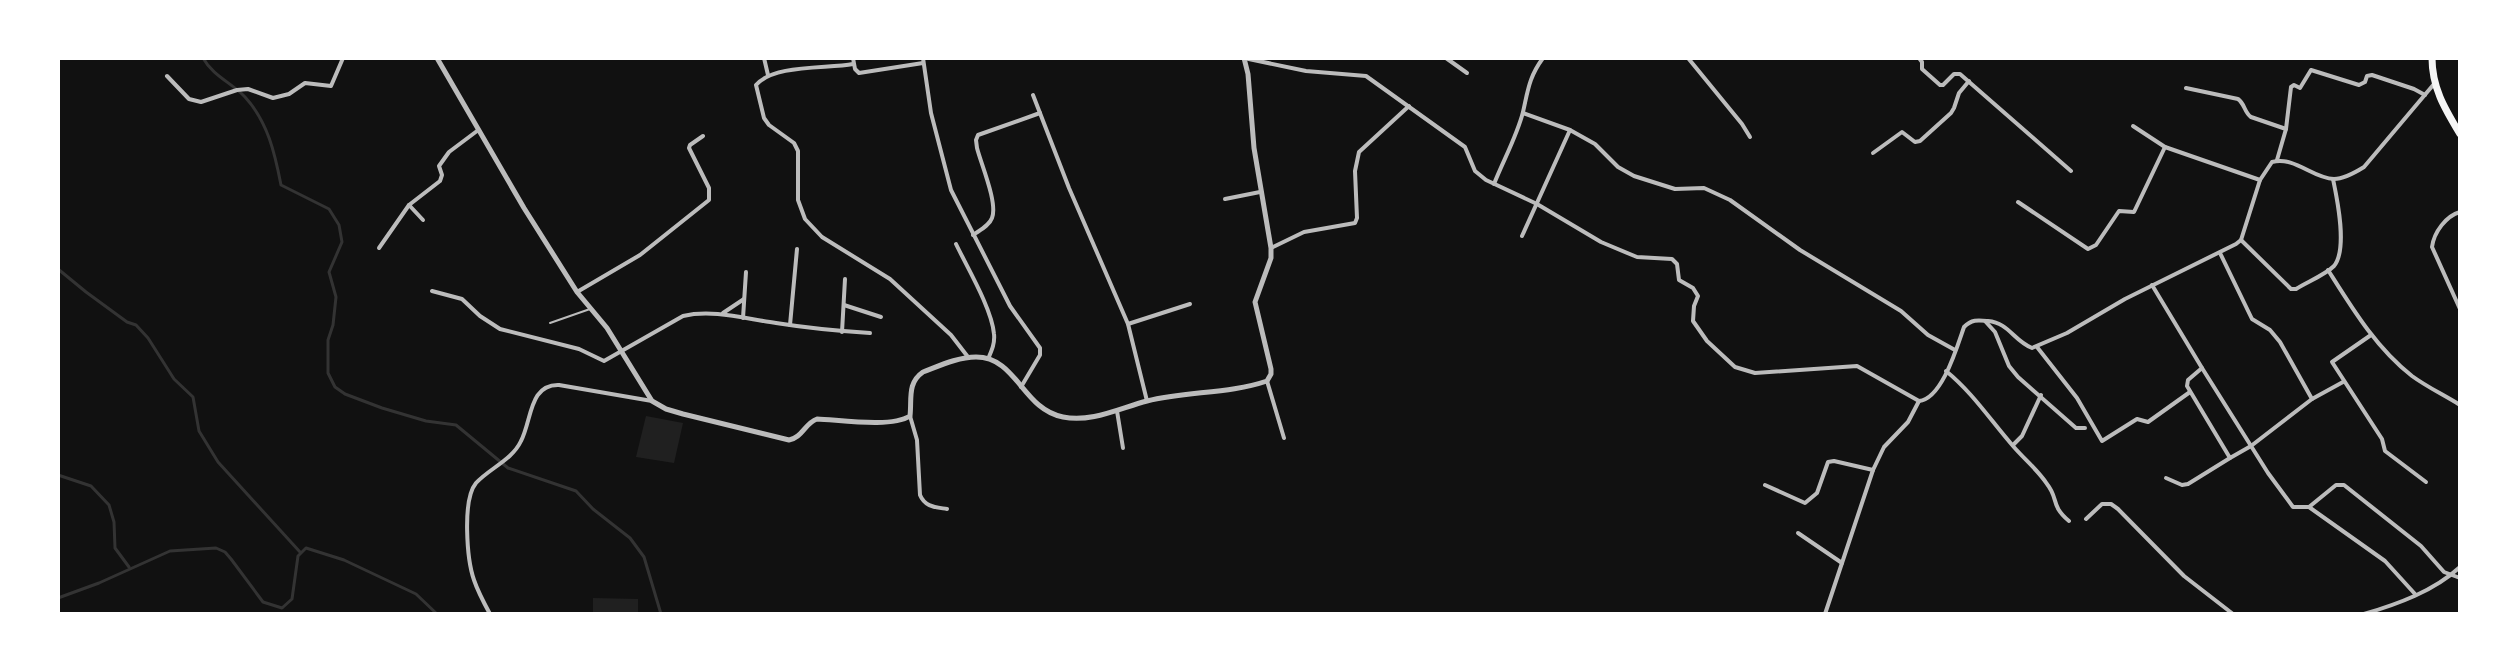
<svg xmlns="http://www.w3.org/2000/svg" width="2518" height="672" font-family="Lato,sans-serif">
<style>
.green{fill:#202020}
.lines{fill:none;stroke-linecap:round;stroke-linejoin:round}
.stream{stroke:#333;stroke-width:3}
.service{stroke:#bcbcbc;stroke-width:2}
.minor{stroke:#bcbcbc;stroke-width:4}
.tertiary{stroke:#bcbcbc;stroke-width:5}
.trunk{stroke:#f5f5f5;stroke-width:7}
</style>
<rect width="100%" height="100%" fill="#111"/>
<g class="green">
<polygon points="646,416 683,423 674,463 636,457"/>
<polygon points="593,598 638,599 638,614 593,614"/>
</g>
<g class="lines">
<g class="stream">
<path d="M203,58C213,76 232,83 245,97C268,122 275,154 281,185L329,209L339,225L342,242L329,272L336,297L333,325L328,340V373L335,387L345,394L382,408L426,421L456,425L508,468L576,491L593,509L630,538L644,557L661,614"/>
<polyline points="58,269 86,292 127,322 136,325 148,338 174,379 193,397 199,431 218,462 300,552"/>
<polyline points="58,475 91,486 109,505 114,522 115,548 129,567"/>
<polyline points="58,598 99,583 170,551 216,548 225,552 231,559 263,602 282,608 292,599 298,556 306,548 344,560 416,594 437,614"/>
</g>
<polyline class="service" points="550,323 590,309"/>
<g class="minor">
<polyline points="764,58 768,75"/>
<polyline points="853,58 855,69 859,73 923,63"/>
<polyline points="923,58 931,113 951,190 1010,306 1040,348 1040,355 1021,387"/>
<path d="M1244,58L1306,71L1366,76L1465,147L1475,171L1486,180L1537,204L1601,242L1637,257L1672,259L1677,264L1679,280L1693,288L1698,296L1694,306L1693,321L1707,341L1735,367L1755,373L1857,366L1919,401C1942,399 1957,347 1964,327C1972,319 1978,320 1988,321C2009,323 2013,340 2032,348L2067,333L2125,299L2236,244L2241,240L2260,180L2272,162C2295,156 2312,178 2334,179C2344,179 2356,172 2364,167L2434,84"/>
<polyline points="1446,58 1467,73"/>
<polyline points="1688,58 1742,124 1750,137"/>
<polyline points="1919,58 1922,62 1922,69 1940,85 1943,85 1954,74 1960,74 2071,171"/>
<path d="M853,64C827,69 774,64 756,85L764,118L769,125L794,143L798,151V200L805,219L822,237L890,279L951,335L968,357"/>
<polyline points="167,76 189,99 201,102 237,90 248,89 273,98 289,94 305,83 331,86 343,58"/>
<path d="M2186,88L2238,99C2245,104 2244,112 2251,117L2286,129L2277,160"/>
<polyline points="1033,95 1069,188 1128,324 1147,401"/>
<polyline points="1523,113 1570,130 1595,144 1618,167 1634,176 1675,189 1704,188 1730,200 1800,250 1901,311 1928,335 1955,350"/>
<polyline points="2133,126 2165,147"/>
<polyline points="2286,129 2291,87 2294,85 2300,88 2311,70 2359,85 2365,82 2367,76 2372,75 2414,89 2425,95"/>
<polyline points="1873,153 1902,132 1915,142 1920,141 1951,113 1954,108 1959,93 1969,81"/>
<path d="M1494,184C1503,161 1517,136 1523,112C1528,90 1529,77 1543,58"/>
<polyline points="1225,199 1260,192"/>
<polyline points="2018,202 2088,249 2096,245 2119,211 2134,212 2165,147 2260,180"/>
<path d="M2460,212C2446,216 2434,232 2432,247L2460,309"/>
<polyline points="423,220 409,205 440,181 442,175 439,166 449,152 477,131"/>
<path d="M973,235C980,230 989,226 992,218C998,203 981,164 977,148L976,140L978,135L1040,113"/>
<polyline points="1522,236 1570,130"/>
<path d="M2241,240L2291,289H2296C2307,282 2325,275 2334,266C2348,249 2337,198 2333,179"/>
<path d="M956,244C967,267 992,309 994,334C995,343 992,350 988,359"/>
<polyline points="379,248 409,205"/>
<polyline points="1271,248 1304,232 1355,223 1357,218 1355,171 1359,152 1409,106"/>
<polyline points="2220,253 2252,319 2270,330 2280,342 2312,399"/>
<path d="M2328,270C2352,308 2376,348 2412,376C2427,387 2444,395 2460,405"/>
<polyline points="2152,285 2202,368 2188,380 2187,386 2230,458 2251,446 2312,399 2343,382"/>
<path d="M432,291L462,299L480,316L500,329L579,349L604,361L683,316C713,309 746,319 776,323C807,328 839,331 870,333"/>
<polyline points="577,292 640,255 709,200 709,188 689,148 690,145 703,136"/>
<polyline points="844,305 881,317"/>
<polyline points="723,313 744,299"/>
<polyline points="743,318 746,272"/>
<polyline points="1985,321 1995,332 2009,366 2018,377 2076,428 2085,428"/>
<polyline points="1128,324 1190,304"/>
<polyline points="790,325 797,249"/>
<polyline points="842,332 845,279"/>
<polyline points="2371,335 2332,362 2382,439 2385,451 2426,482"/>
<polyline points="2037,347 2077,398 2102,441 2137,419 2148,422 2190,392"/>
<polyline points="2202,368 2268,473 2293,507 2309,507 2336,485 2344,485 2421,546 2444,572 2460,578"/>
<path d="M1946,371C1973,393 1991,421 2013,446C2024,459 2038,470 2047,484C2059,499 2050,505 2069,521"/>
<polyline points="1267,381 1284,438"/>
<polyline points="1117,411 1123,448"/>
<path d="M910,416L917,440L920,495C925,507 935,507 947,509"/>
<polyline points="2013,445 2022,436 2041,395"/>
<polyline points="2166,478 2182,485 2188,484 2230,458"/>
<polyline points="1765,485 1805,503 1817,493 1828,462 1834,461 1873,470"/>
<polyline points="2309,507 2385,561 2415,594"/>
<polyline points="2086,519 2102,504 2111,504 2118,509 2184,576 2233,614"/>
<polyline points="1798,533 1842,563"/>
<path d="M490,614C484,603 478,592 474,580C467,560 462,500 476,483C490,468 512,460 521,441C532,420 529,384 559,385L652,401"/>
<polyline points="1825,614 1873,470 1884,447 1908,422 1919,401"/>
<path d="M2364,614C2398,604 2434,591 2460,567"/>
</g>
<path class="tertiary" d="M437,58L524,208L577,292L607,328L652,401L666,409L683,414L789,440C802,438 805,423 817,419C841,420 891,428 910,416C912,399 907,383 923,372C939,366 958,357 976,357C1017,357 1022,409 1063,417C1091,423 1120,408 1147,401C1186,391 1229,394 1267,381L1271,374V369L1255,302L1271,258V248L1254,148L1248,74L1244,58"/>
<path class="trunk" d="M2432,58C2432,88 2445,109 2460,134"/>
</g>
<rect width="2518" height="672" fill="none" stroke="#ffffff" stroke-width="120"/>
</svg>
